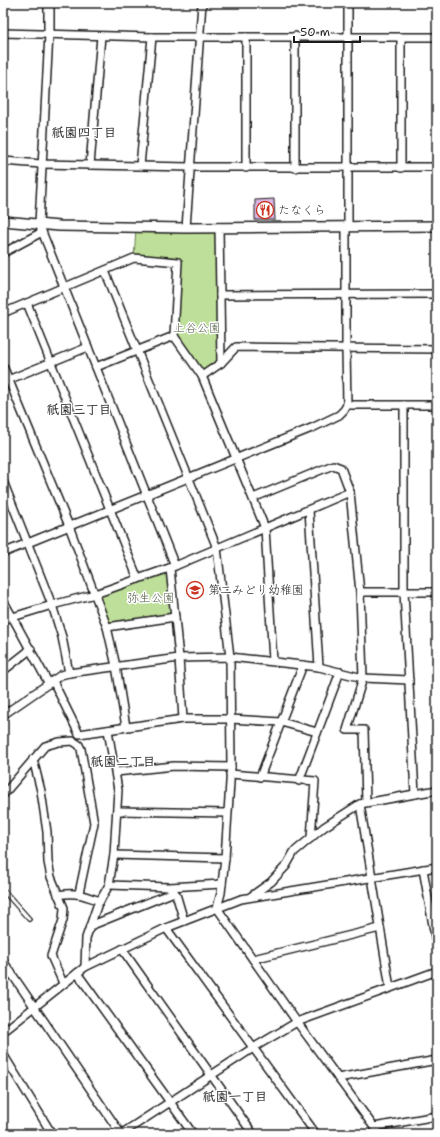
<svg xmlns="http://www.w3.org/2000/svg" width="440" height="1137" font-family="'Shantell Sans','Klee One',sans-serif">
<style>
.green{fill:#bedf99;stroke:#6d7e5a}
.building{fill:#dbb9e4;stroke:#1c1c1c}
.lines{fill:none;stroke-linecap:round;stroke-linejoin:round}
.service-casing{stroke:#1c1c1c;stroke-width:6}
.minor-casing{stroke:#1c1c1c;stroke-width:10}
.tertiary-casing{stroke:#1c1c1c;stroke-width:12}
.service{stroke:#fff;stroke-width:3.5}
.minor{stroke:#fff;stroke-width:7}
.tertiary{stroke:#fff;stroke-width:9}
.labels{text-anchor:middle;stroke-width:3;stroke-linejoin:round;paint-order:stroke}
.poi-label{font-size:12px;fill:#1c1c1c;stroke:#fff;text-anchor:start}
.park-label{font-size:12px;fill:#556048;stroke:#fff}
.neighbourhood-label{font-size:13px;font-weight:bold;fill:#1c1c1c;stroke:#fff}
</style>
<rect width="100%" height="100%" fill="#fff"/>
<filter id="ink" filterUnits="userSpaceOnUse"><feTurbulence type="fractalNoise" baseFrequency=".025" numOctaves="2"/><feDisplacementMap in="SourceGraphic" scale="8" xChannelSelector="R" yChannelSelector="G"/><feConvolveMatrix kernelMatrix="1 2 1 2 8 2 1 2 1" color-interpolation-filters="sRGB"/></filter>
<g filter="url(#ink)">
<g class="green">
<polygon points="136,227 219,227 221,363 202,376 174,336 177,262 134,258"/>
<polygon points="170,568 175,617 107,627 95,594"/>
</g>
<polygon class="building" points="274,199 275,220 255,220 255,200"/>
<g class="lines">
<g class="service-casing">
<polyline id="service" points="3,890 29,919"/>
</g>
<g class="minor-casing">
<g id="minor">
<polyline points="348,3 348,227"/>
<polyline points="3,33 152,37 437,37"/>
<polyline points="49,34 39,224 175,566"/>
<polyline points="3,161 41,164 190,167 437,167"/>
<polyline points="90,165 101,36"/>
<polyline points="140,166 152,37"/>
<polyline points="246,168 246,37"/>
<polyline points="295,168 295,36"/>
<polyline points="401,168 401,37"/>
<polyline points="219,227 221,363"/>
<polyline points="186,228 202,3"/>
<polyline points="3,253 42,232"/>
<polyline points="105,271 217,548 230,657 231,767 225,858 221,893 217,908 297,1022 379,1134"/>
<polyline points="220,295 437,294"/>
<polyline points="27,303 138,579"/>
<polyline points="3,313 134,258 178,262 174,336 202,376 265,528 273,661"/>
<polyline points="3,366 69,526 107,627 116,666 126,727"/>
<polyline points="96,367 174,336"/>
<polyline points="202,376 221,363 236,347 437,349"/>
<polyline points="3,382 88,347"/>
<polyline points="347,405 437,405"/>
<polyline points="404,405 404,592 415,794"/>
<polyline points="3,481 52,605 62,637 69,673"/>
<polyline points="253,498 333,465 341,468 350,492 360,592 363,678 347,730 364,730 366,802"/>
<polyline points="309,510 319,667"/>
<polyline points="3,553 314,427 339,415 344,410 347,405 346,349 346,227"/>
<polyline points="170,568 179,658 183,719"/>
<polyline points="360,592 437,592"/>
<polyline points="3,600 49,684"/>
<polyline points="3,620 52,605 95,594 175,566 350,492"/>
<polyline points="107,627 175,617"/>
<polyline points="3,671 31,649"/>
<polyline points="53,681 79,734 183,719 230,719 281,722 317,732"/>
<polyline points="3,715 61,675 69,673 179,658 230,657 319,667 363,678 409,680"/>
<polyline points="33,759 41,791 47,832 48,862 51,877 64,908 63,920 51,956 63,983"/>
<polyline points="116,772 174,766 231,767"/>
<polyline points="230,774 315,781 311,838"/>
<polyline points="260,777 303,665"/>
<polyline points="299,781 340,672"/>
<polyline points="3,795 45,746 59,742 73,741 79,745 81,749 94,823 79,893"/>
<polyline points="360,804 390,988"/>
<polyline points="118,811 227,813"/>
<polyline points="114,855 225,858"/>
<polyline points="423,869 437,948"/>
<polyline points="109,885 169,887 222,884"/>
<polyline points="172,890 176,894 184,921"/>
<path d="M58,895C77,892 83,895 100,901"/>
<polyline points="250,897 271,882 286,866 294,852 324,827 360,804 437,790"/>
<polyline points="90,926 174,892"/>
<polyline points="166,928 316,1134"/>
<polyline points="122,949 253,1134"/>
<polyline points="253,959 380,928"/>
<polyline points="3,961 121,1134"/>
<polyline points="85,967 86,938 97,906 109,885 114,855 118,790 108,730"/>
<polyline points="77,973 193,1134"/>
<polyline points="3,978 11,972"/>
<polyline points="3,1032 85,967 166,928 241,899 437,867"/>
<polyline points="3,1054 52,1134"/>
<polyline points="338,1078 437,1060"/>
<polyline points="374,1127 437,1116"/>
<polyline points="121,1134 253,1048 297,1022 437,971"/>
</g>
</g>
<g class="tertiary-casing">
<g id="tertiary">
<polyline points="49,34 49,3"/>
<polyline points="3,221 59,226 186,228 437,226"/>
</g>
</g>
<use href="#service" class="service"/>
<use href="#minor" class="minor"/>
<use href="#tertiary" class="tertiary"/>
</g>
</g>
<defs>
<g id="restaurant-ring" transform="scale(0.9)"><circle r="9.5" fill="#fff" stroke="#c8321e" stroke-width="1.5"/><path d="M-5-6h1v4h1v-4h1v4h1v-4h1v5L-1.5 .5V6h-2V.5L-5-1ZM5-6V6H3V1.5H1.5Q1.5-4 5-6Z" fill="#c8321e"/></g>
<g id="school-ring" transform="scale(0.9)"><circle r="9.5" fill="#fff" stroke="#c8321e" stroke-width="1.5"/><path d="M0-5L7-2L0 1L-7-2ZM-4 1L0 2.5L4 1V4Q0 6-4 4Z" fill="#c8321e"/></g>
</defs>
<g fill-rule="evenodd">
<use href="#restaurant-ring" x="265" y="210"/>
<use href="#school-ring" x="195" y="590"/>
</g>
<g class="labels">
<g class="poi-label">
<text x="278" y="214">たなくら</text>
<text x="208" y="594">第二みどり幼稚園</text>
</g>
<g class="park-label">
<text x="197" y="332">上谷公園</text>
<text x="151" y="602">弥生公園</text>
</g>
<g class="neighbourhood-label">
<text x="84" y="137">祇園四丁目</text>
<text x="79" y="414">祇園三丁目</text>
<text x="123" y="766">祇園二丁目</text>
<text x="235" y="1101">祇園一丁目</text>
</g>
</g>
<rect width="440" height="1137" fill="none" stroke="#fff" stroke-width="16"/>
<rect x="8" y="8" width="424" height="1121" fill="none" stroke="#1c1c1c" stroke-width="1.5" filter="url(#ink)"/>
<path d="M294 36v6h66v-6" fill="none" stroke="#1c1c1c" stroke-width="2"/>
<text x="300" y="36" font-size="12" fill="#1c1c1c" stroke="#ffffff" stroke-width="3" paint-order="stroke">50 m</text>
</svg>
